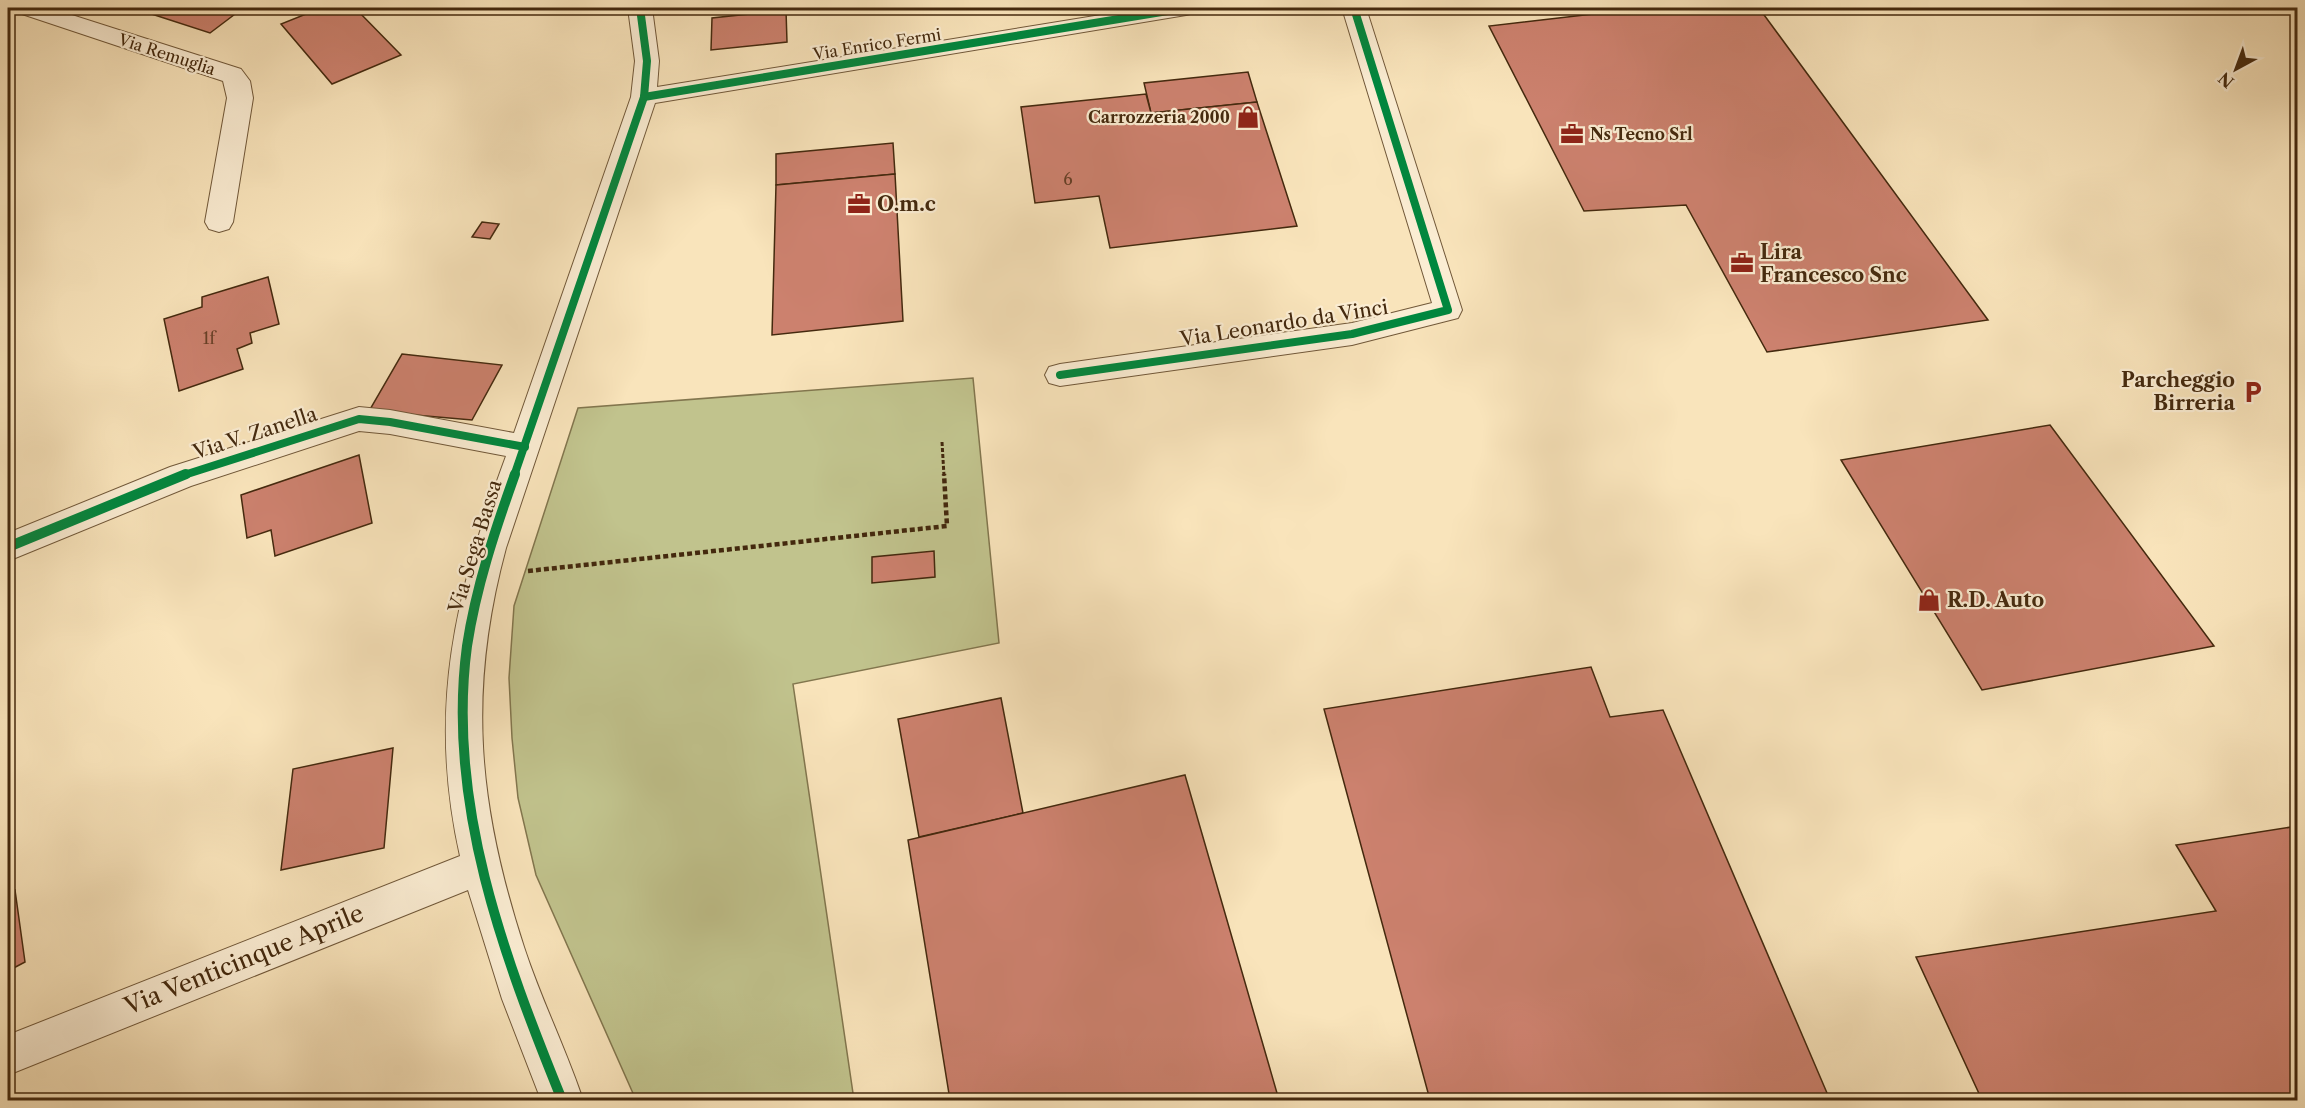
<svg xmlns="http://www.w3.org/2000/svg" width="2305" height="1108" font-family="'Libre Caslon Text',serif">
<style>
.green{fill:#c1c38d;stroke:#82764e;stroke-width:1.5}
.building{fill:#cc816e;stroke:#44290e;stroke-width:1.5}
.lines{fill:none;stroke-linecap:round;stroke-linejoin:round}
.minor-casing{stroke:#715839;stroke-width:2}
.path-far1{stroke:#44290e;stroke-width:3;stroke-dasharray:4 2;stroke-linecap:butt}
.path{stroke:#44290e;stroke-width:4.5;stroke-dasharray:5 3;stroke-linecap:butt}
.minor{fill:#fbedd3;fill-rule:evenodd}
.cycleway-far1-casing{stroke:#fbedd3;stroke-width:10}
.cycleway-casing{stroke:#fbedd3;stroke-width:14}
.cycleway-far1{stroke:#00873e;stroke-width:8}
.cycleway{stroke:#00873e;stroke-width:10}
.labels{text-anchor:middle;stroke-width:4.5;stroke-linejoin:round;paint-order:stroke}
.far-street-label{font-size:16px;fill:#44290e;stroke:#fbedd3}
.far-poi-label{font-size:16px;font-weight:bold;fill:#44290e;stroke:#fbedd3;text-anchor:end}
.number-label{font-size:16px;fill:#663f26}
.poi-label{font-size:20px;font-weight:bold;fill:#44290e;stroke:#fbedd3;text-anchor:start}
.street-label{font-size:20px;fill:#44290e;stroke:#fbedd3}
.near-street-label{font-size:24px;fill:#44290e;stroke:#fbedd3}
</style>
<rect width="100%" height="100%" fill="#f9e4bb"/>
<filter id="stains"><feTurbulence type="fractalNoise" baseFrequency=".00333" numOctaves="4"/><feColorMatrix values="0 0 0 0 .2 0 0 0 0 .09 0 0 0 0 .02 0 0 0 .5 -.17"/></filter>
<radialGradient id="worn" r=".72"><stop offset=".6" stop-color="#630" stop-opacity="0"/><stop offset="1" stop-color="#630" stop-opacity=".3"/></radialGradient>
<polygon class="green" points="973,378 999,643 793,684 854,1100 636,1100 536,875 518,798 512,738 509,678 514,606 578,408"/>
<g class="building">
<polygon points="133,8 243,8 210,33"/>
<polygon points="321,8 355,8 401,55 332,84 281,24"/>
<polygon points="1645,8 1759,8 1988,320 1767,352 1686,205 1584,211 1489,26"/>
<polygon points="786,10 787,42 711,50 712,18"/>
<polygon points="1248,72 1257,102 1151,113 1144,83"/>
<polygon points="1146,94 1151,113 1257,102 1297,226 1110,248 1099,196 1035,203 1021,107"/>
<polygon points="893,143 895,174 776,185 776,154"/>
<polygon points="895,174 903,321 772,335 776,185"/>
<polygon points="482,222 499,224 490,239 472,237"/>
<polygon points="268,277 279,324 250,333 252,343 237,349 243,369 179,391 164,319 202,307 202,297"/>
<polygon points="402,354 502,365 472,420 369,411"/>
<polygon points="2050,425 2214,646 1982,690 1841,460"/>
<polygon points="359,455 372,523 275,556 271,530 247,538 241,495"/>
<polygon points="934,551 935,577 872,583 872,557"/>
<polygon points="1591,667 1610,717 1663,710 1830,1100 1430,1100 1324,709"/>
<polygon points="1001,698 1023,813 919,837 898,719"/>
<polygon points="393,748 384,848 281,870 293,769"/>
<polygon points="1185,775 1279,1100 950,1100 908,840"/>
<polygon points="2298,826 2298,1100 1982,1100 1916,957 2216,911 2176,845"/>
<polygon points="15,890 25,962 8,971 8,893"/>
</g>
<g class="lines">
<g class="minor-casing">
<g id="minor">
<polygon points="15,8 50,8 241,69 250,81 253,98 233,222 229,229 219,232 209,229 205,222 227,98 223,81 19,13"/>
<path d="M628,8H652L659,61L657,87L1144,8H1198L1194,13L1186,15L655,103L506,548C467,692 478,806 524,947C541,999 566,1049 583,1100H541L502,999L468,890L8,1075V1035L460,856C427,709 455,594 506,456L390,434L359,431L191,486L8,561V533L170,467L359,407L390,410L514,433L631,97L635,61Z"/>
<polygon points="1342,8 1366,8 1462,310 1458,318 1352,345 1060,386 1049,383 1045,375 1049,367 1060,364 1352,323 1432,303"/>
</g>
</g>
<polyline class="path-far1" points="942,442 944,476"/>
<polyline class="path" points="528,571 947,526 944,474"/>
<use href="#minor" class="minor"/>
<g class="cycleway-far1-casing">
<g id="cycleway-far1">
<polyline points="644,97 1186,8"/>
<polyline points="1060,375 1352,334 1448,310 1354,8"/>
<polyline points="181,476 359,419 390,422 525,447"/>
<polyline points="514,476 644,97 647,61 640,8"/>
</g>
</g>
<g class="cycleway-casing">
<g id="cycleway">
<path d="M515,474C495,530 476,587 467,646C446,803 504,957 562,1100"/>
<polyline points="8,547 186,474"/>
</g>
</g>
<use href="#cycleway-far1" class="cycleway-far1"/>
<use href="#cycleway" class="cycleway"/>
</g>
<defs>
<g id="shop-bare" transform="scale(1.8)"><path d="M-5-2.5h2.3a2.7 3.5 0 0 1 5.4 0H5L5.5 6h-11ZM-1.5-2.5h3a1.5 2.3 0 0 0-3 0Z" fill="#8f2418" stroke="#fbedd3" stroke-width="2.5" paint-order="stroke"/></g>
<g id="office-bare" transform="scale(1.8)"><path d="M-6-3h4V-5.5h4V-3h4V5H-6ZM-1-4.5V-3h2v-1.5ZM-6 0V1H6V0Z" fill="#8f2418" stroke="#fbedd3" stroke-width="2.5" paint-order="stroke"/></g>
<g id="parking-bare" transform="scale(1.8)"><path d="M-3.5-5.5H1a3.5 3.5 0 0 1 0 7H-1V5.5H-3.5ZM-1-3.4V-.6H.8a1.4 1.4 0 0 0 0-2.8Z" fill="#8f2418" stroke="#fbedd3" stroke-width="2.5" paint-order="stroke"/></g>
</defs>
<g fill-rule="evenodd">
<use href="#shop-bare" x="1248" y="117"/>
<use href="#office-bare" x="1572" y="134"/>
<use href="#office-bare" x="859" y="204"/>
<use href="#office-bare" x="1742" y="263"/>
<use href="#parking-bare" x="2253" y="392"/>
<use href="#shop-bare" x="1929" y="600"/>
</g>
<g class="labels">
<g class="far-street-label">
<text transform="translate(877 44) rotate(-9)" y="6">Via Enrico Fermi</text>
<text transform="translate(167 54) rotate(18)" y="6">Via Remuglia</text>
</g>
<g class="far-poi-label">
<text x="1230" y="123">Carrozzeria 2000</text>
<text x="1590" y="140" text-anchor="start">Ns Tecno Srl</text>
</g>
<g class="number-label">
<text x="1068" y="185">6</text>
<text x="209" y="344">1f</text>
</g>
<g class="poi-label">
<text x="877" y="211">O.m.c</text>
<text x="1760" y="259">Lira<tspan x="1760" dy="23">Francesco Snc</tspan></text>
<text x="2235" y="387" text-anchor="end">Parcheggio<tspan x="2235" dy="23">Birreria</tspan></text>
<text x="1947" y="607">R.D. Auto</text>
</g>
<g class="street-label">
<text transform="translate(1284 323) rotate(-9)" y="7">Via Leonardo da Vinci</text>
<text transform="translate(255 433) rotate(-18)" y="7">Via V. Zanella</text>
<text transform="translate(475 546) rotate(-73)" y="7">Via Sega Bassa</text>
</g>
<g class="near-street-label">
<text transform="translate(244 960) rotate(-22)" y="8">Via Venticinque Aprile</text>
</g>
</g>
<rect width="2305" height="1108" fill="none" stroke="#f9e4bb" stroke-width="30"/>
<rect x="9" y="9" width="2287" height="1090" fill="none" stroke="#44290e" stroke-width="3"/>
<rect x="15" y="15" width="2275" height="1078" fill="none" stroke="#44290e" stroke-width="1.5"/>
<g transform="translate(2236 69) rotate(221)" stroke="#fbedd3" stroke-width="4.5" paint-order="stroke">
<path d="M0-4.5L10 22L0 15L-10 22Z" fill="#44290e"/>
<text y="-9" font-size="16" font-weight="bold" text-anchor="middle" fill="#44290e">N</text>
</g>
<rect width="100%" height="100%" filter="url(#stains)"/>
<rect width="100%" height="100%" fill="url(#worn)"/>
</svg>
